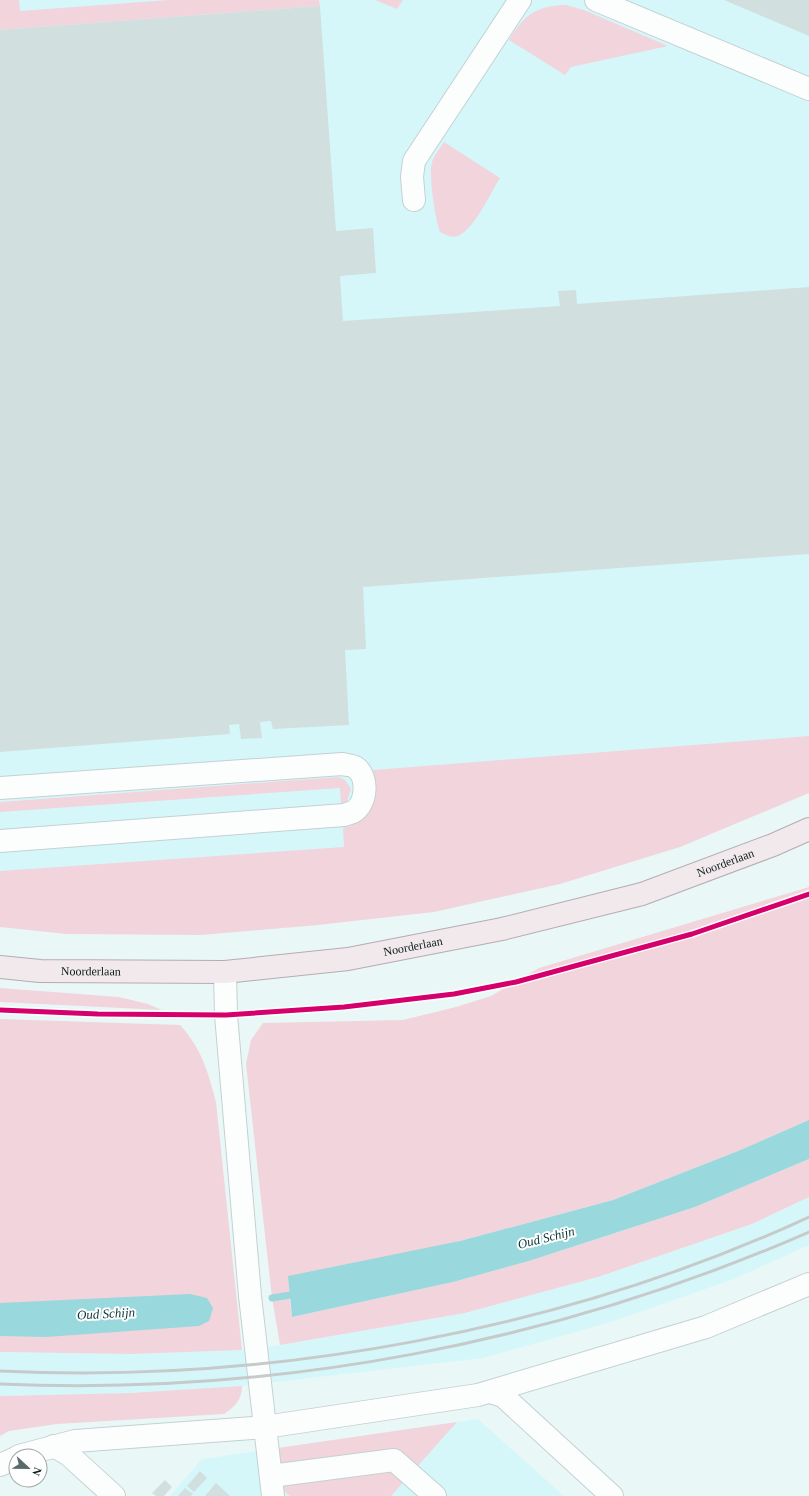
<svg xmlns="http://www.w3.org/2000/svg" width="809" height="1496" font-family="'Times New Roman',serif">
<style>
.built{fill:#d6f7f9}
.green{fill:#f2d4dc}
.water{fill:#99d8dc}
.lines{fill:none;stroke-linecap:round;stroke-linejoin:round}
.stream{stroke:#99d8dc;stroke-width:7}
.building{fill:#d1dfdf}
.minor-casing{stroke:#c4d1d1;stroke-width:24}
.major-casing{stroke:#b5acb0;stroke-width:24}
.minor{stroke:#fcfefe;stroke-width:22}
.major{stroke:#f2e9ec;stroke-width:22}
.rail{stroke:#c6caca;stroke-width:3}
.cycleway-casing{stroke:#fff;stroke-width:8}
.cycleway{stroke:#d6006c;stroke-width:5}
.labels{text-anchor:middle;stroke-width:4;stroke-linejoin:round;paint-order:stroke}
.street-label{font-size:12px;fill:#0d1c1d;stroke:#fff}
.water-label{font-size:13px;font-style:italic;fill:#0a3537;stroke:#fff}
</style>
<rect width="100%" height="100%" fill="#eaf7f7"/>
<g class="built">
<polygon points="0,0 809,0 809,768 686,816 0,900"/>
<polygon points="809,1197 809,1245 734,1279 611,1322 483,1358 215,1389 130,1393 0,1396 0,1352 132,1354 242,1350 280,1345 465,1313 598,1277 752,1224"/>
<polygon points="478,1419 564,1496 170,1496 202,1459"/>
</g>
<g class="green">
<polygon points="0,0 19,0 20,11 169,0 319,0 320,6 0,30"/>
<polygon points="375,0 403,0 397,9"/>
<path d="M566,5L584,10L668,46L571,67L565,75L509,40C525,14 536,6 566,5Z"/>
<path d="M444,142L500,178C491,192 474,230 458,236C451,238 446,235 440,232C435,218 430,182 431,167C432,157 439,150 444,142Z"/>
<path d="M809,736V793L680,847L560,884L434,912L318,925L201,935L66,934L0,927V871L344,847L343,828C377,819 376,800 373,770Z"/>
<polygon points="339,777 345,780 351,789 347,801 341,804 340,788 0,812 0,802"/>
<polygon points="809,887 809,1120 738,1151 613,1200 460,1241 289,1295 292,1317 453,1282 529,1261 695,1207 809,1159 809,1197 752,1224 598,1277 465,1313 280,1345 272,1298 246,1064 251,1040 263,1023 403,1020 456,1007 491,996 539,968"/>
<polygon points="0,988 119,997 148,1004 162,1010 0,1002"/>
<path d="M0,1019L180,1025C202,1049 208,1072 216,1102L242,1350L132,1354L0,1352Z"/>
<path d="M242,1386C242,1399 235,1407 224,1414L57,1424L9,1431L0,1436V1396L130,1393Z"/>
<polygon points="457,1422 391,1496 290,1496 283,1490 278,1448"/>
</g>
<g class="water">
<polygon points="809,1120 809,1159 695,1207 529,1261 453,1282 292,1317 288,1276 460,1241 613,1200 738,1151"/>
<polygon points="190,1294 207,1298 213,1308 209,1321 199,1326 46,1337 0,1336 0,1303"/>
</g>
<g class="lines">
<polyline class="stream" points="272,1298 297,1294"/>
</g>
<g class="building">
<polygon points="724,0 809,0 809,36"/>
<polygon points="320,6 336,231 373,228 376,273 340,276 343,321 560,306 558,291 576,290 577,304 809,287 809,554 363,587 366,649 345,650 349,725 273,729 271,721 260,722 262,738 241,739 239,724 229,725 230,734 0,752 0,30"/>
<polygon points="200,1471 207,1478 194,1492 187,1486"/>
<polygon points="165,1480 172,1487 164,1496 156,1496 152,1493"/>
<polygon points="216,1483 230,1496 205,1496"/>
<polygon points="185,1488 193,1494 191,1496 178,1496"/>
</g>
<g class="lines">
<g class="minor-casing">
<g id="minor">
<polyline points="596,0 809,89"/>
<polyline points="414,200 412,177 414,161 520,0"/>
<path d="M0,788L342,764C346,765 352,765 355,767C369,776 367,804 353,812C350,813 347,814 344,815L0,841"/>
<polyline points="225,972 226,1015 250,1296 273,1496"/>
<polyline points="490,1392 503,1396 612,1496"/>
<polyline points="54,1446 69,1455 114,1496"/>
<polyline points="19,1456 75,1441 265,1427 478,1395 706,1327 809,1284"/>
<polyline points="0,1465 16,1458"/>
<polyline points="271,1476 394,1460 435,1496"/>
</g>
</g>
<g class="major-casing">
<g id="major">
<path id="s1" d="M0,967L40,971L225,972L348,959L502,929L642,894L773,845L809,829"/>
</g>
</g>
<use href="#minor" class="minor"/>
<use href="#major" class="major"/>
<g class="rail">
<path d="M0,1371C271,1384 562,1331 809,1217"/>
<path d="M0,1384C277,1396 555,1343 809,1232"/>
</g>
<g class="cycleway-casing">
<polyline id="cycleway" points="0,1010 98,1014 226,1015 344,1007 454,994 516,982 692,934 809,894"/>
</g>
<use href="#cycleway" class="cycleway"/>
</g>
<g class="labels">
<g class="street-label">
<text dy="4" stroke="none"><textPath href="#s1" startOffset="739">Noorderlaan</textPath></text>
<text dy="4" stroke="none"><textPath href="#s1" startOffset="415">Noorderlaan</textPath></text>
<text dy="4" stroke="none"><textPath href="#s1" startOffset="91">Noorderlaan</textPath></text>
</g>
<g class="water-label">
<text transform="translate(546 1237) rotate(-14)" y="5">Oud Schijn</text>
<text transform="translate(106 1313) rotate(-3)" y="5">Oud Schijn</text>
</g>
</g>
<g transform="translate(28 1468) rotate(112)"><circle r="19" fill="#ffffff" stroke="#9ea4a5"/>
<path d="M0-3L7 15L0 10L-7 15Z" fill="#5a6969"/>
<text y="-6" font-size="11" font-weight="bold" text-anchor="middle" fill="#0d1c1d">N</text>
</g>
</svg>
